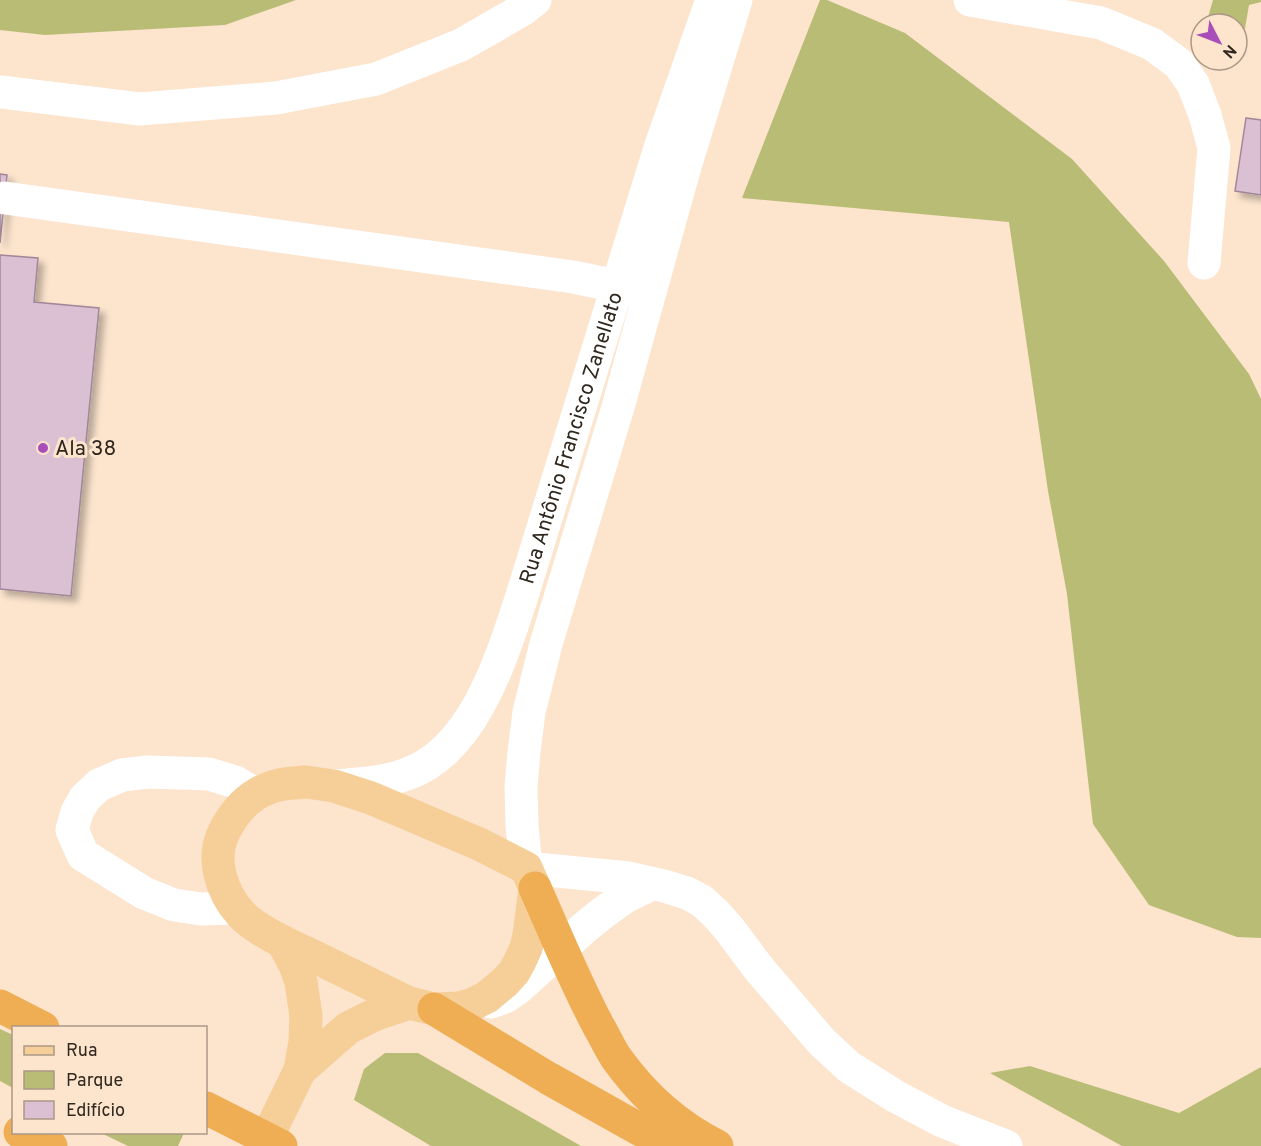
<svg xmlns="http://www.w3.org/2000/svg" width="1261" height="1146" font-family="Overpass,sans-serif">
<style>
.green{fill:#b9bc75}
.building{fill:#dbbfd2;stroke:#a28799;stroke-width:1.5;filter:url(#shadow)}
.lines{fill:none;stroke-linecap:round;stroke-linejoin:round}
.minor{stroke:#fff;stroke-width:33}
.major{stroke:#f5ce98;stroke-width:33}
.highway{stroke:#efae54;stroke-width:33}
.poi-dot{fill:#a94db8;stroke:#fce4cd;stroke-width:2}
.labels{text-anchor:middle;stroke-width:6;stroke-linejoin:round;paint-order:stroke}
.street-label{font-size:21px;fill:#30271e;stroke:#fce4cd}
.poi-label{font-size:21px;fill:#30271e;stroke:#fce4cd;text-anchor:start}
</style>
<defs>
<filter id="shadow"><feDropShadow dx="5.5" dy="5.5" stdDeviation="3" flood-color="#0004"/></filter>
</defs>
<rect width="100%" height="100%" fill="#fce4cd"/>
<g class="green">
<polygon points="0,0 296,0 225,25 45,35 0,30"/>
<polygon points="820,0 827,0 905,33 1072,159 1164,261 1249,374 1261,399 1261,938 1237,937 1149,905 1093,824 1067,594 1048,491 1009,222 742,198"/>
<polygon points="1213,0 1261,0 1261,2 1249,5 1244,34 1237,33 1237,24 1206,24"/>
<polygon points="0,1029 13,1035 13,1088 0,1081"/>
<polygon points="385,1053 418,1053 581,1146 431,1146 354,1100 364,1069"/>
<polygon points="1030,1066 1179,1113 1261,1067 1261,1146 1122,1146 990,1073"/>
<polygon points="101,1133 184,1133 178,1146 128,1146"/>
</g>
<g class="building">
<polygon points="1246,118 1261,120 1261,195 1235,191"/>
<polygon points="0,174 7,175 0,243"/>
<polygon points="0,255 38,258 34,302 99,308 71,596 0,589"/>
</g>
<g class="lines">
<g class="minor">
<polyline points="736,0 684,170 618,407 546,644 529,712 524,752 521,787 522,825 526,868 629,878 664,886 687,893 702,901 717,915 730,930 760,970 822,1042 849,1067 895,1096 942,1121 1006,1146"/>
<polyline points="970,0 1101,23 1152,44 1179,64 1193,84 1205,115 1214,148 1204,263"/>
<polyline points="0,92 140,109 276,98 376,79 461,45 522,10 535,0"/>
<polyline points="5,198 573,277 636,290"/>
<path id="s1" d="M334,786C359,784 384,783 407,774C473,751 501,660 521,599L660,148L712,0"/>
<polyline points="236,908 201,909 174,905 144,893 83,855 72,830 77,812 85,798 99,785 122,775 148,772 209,774 235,782 255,794"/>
<polyline points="491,1002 505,997 517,989 584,928 604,912 625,897 652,884"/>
</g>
<g class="major">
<path d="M306,782L334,786L371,798L479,844L526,868L535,888L529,935L526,948L520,961L514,972L505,982L487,997L471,1005L458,1008L434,1009L409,1003C376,987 344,971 311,955C291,946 255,930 241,914C221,892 210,857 225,830C237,807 253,791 279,785C288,783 297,783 306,782Z"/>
<polyline points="300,1070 348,1028 376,1014 409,1003"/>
<polyline points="263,1146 300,1070 305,1042 306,1016 301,982 295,965 282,941"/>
</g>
<g class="highway">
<path d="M535,888C556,935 575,982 599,1027C605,1037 610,1049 617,1059C643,1095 677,1126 717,1146"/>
<polyline points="0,1006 43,1028"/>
<polyline points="434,1009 548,1078 669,1146"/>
<polyline points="206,1108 281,1146"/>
<polyline points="20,1132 51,1146"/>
</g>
</g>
<circle class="poi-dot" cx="43" cy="448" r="6"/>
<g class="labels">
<g class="street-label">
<text dy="7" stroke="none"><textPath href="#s1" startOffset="459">Rua Antônio Francisco Zanellato</textPath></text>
</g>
<g class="poi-label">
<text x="55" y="455">Ala 38</text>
</g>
</g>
<rect x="12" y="1026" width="195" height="108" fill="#fce4cd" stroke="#aa9887" stroke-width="1.5"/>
<rect x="24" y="1046" width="30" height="9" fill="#f5ce98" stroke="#aa9887" stroke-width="1.5"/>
<text x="66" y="1056" font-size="18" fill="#30271e">Rua</text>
<rect x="24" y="1071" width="30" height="18" fill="#b9bc75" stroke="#aa9887" stroke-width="1.5"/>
<text x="66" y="1086" font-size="18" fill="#30271e">Parque</text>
<rect x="24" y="1101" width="30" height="18" fill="#dbbfd2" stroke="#aa9887" stroke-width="1.5"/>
<text x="66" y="1116" font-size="18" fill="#30271e">Edifício</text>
<g transform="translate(1219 42) rotate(132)"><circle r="28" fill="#fce4cd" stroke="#aa9887" stroke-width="1.5"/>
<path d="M0-4.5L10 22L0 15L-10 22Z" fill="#a94db8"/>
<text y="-9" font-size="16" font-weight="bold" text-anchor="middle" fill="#30271e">N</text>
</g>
</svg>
